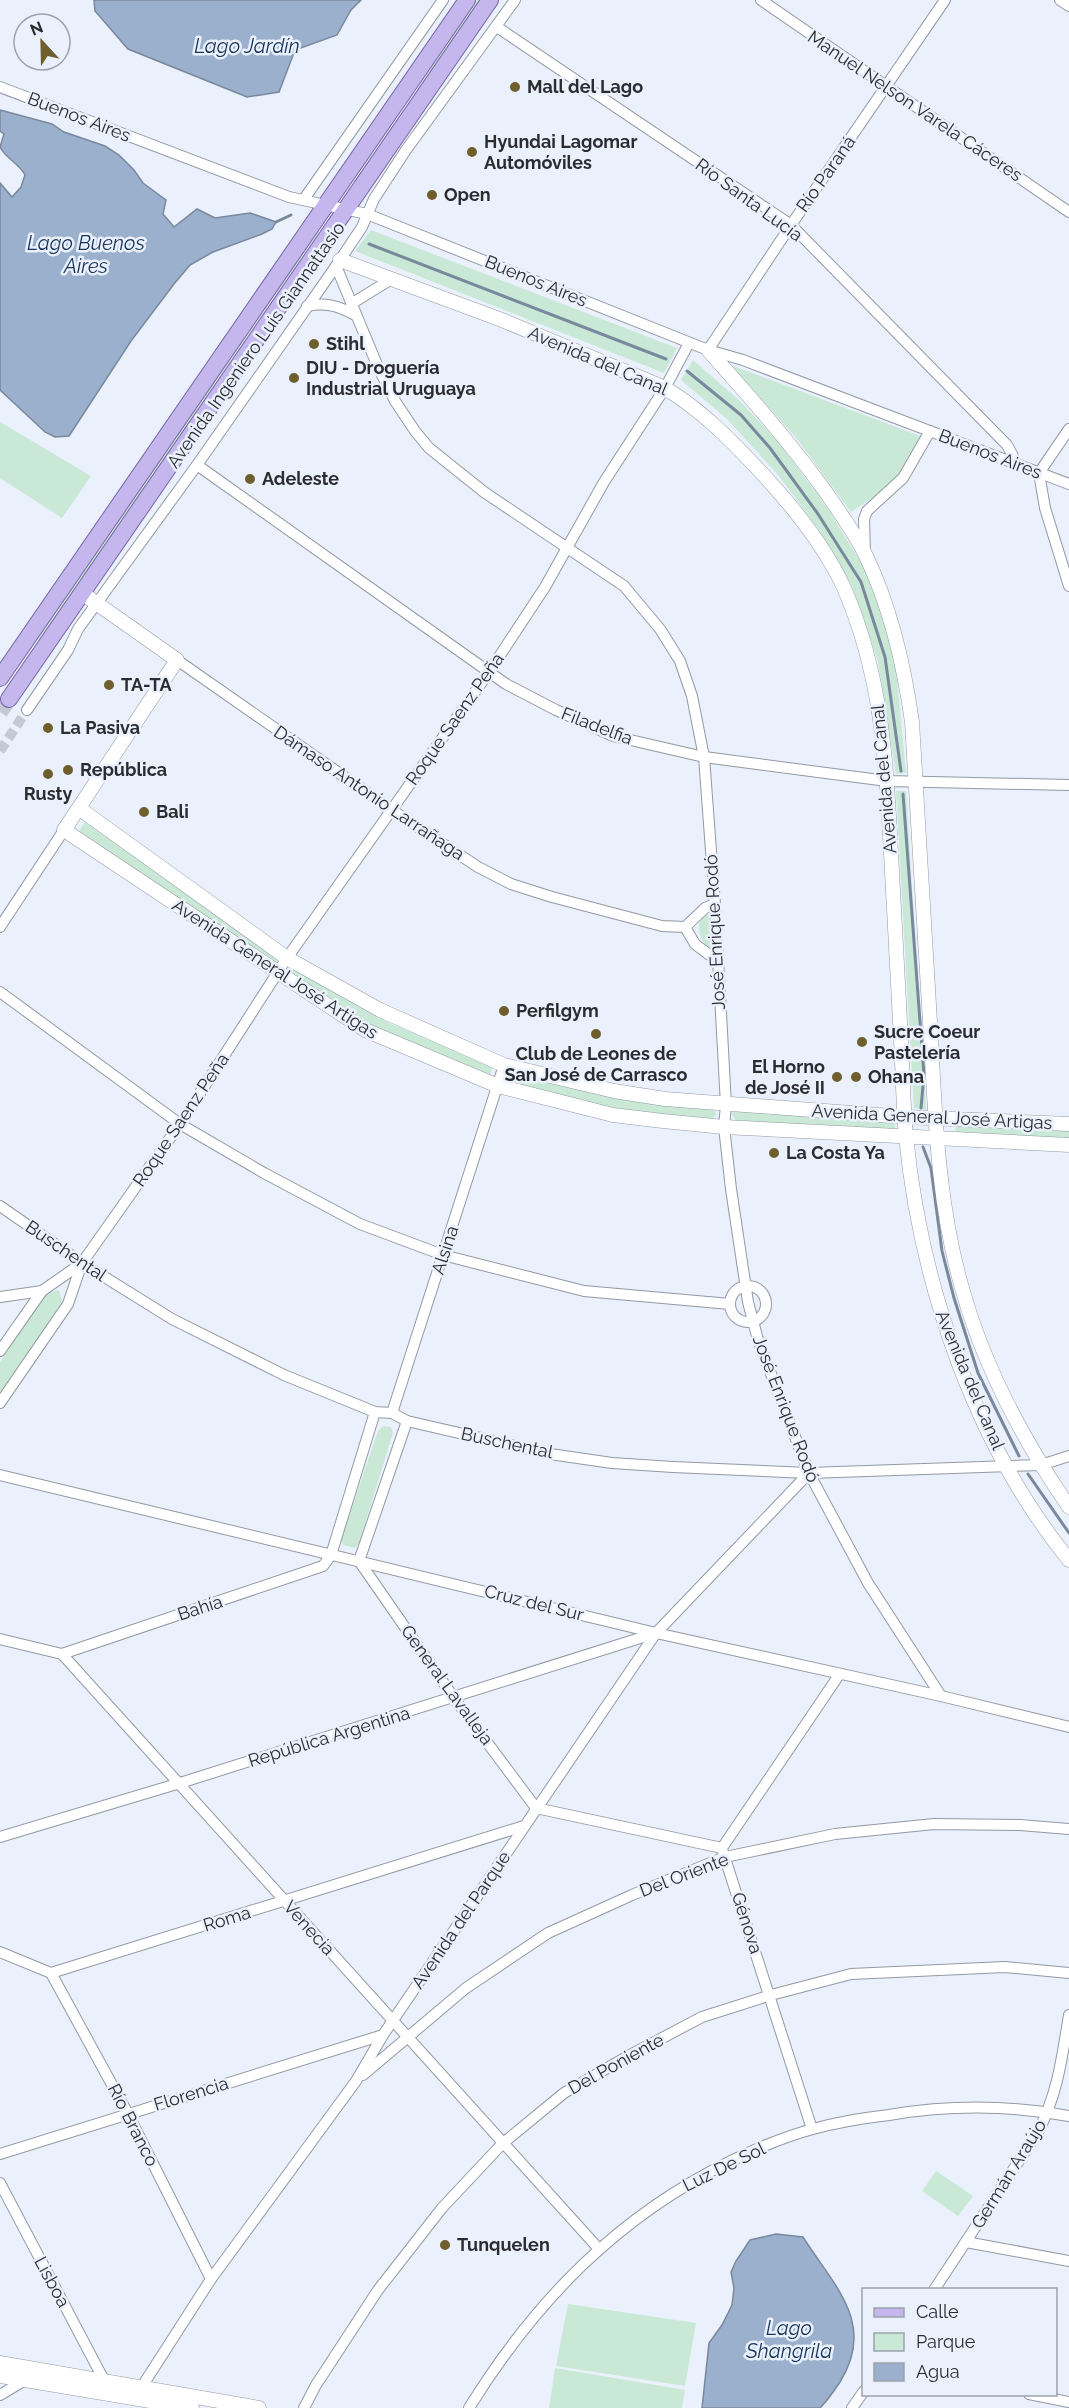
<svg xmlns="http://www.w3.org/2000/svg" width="1069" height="2408" font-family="Raleway,sans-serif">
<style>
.green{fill:#c9e9d6}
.water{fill:#9bb0cc;stroke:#79889d;stroke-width:1.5}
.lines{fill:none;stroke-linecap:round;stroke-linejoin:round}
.stream{stroke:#79889d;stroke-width:3}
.minor-tunnel{stroke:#c4cad3;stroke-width:10;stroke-dasharray:10 5;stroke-linecap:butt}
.primary-tunnel{stroke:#c4cad3;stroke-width:16;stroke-dasharray:16 8;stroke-linecap:butt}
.minor-casing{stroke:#9399a3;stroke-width:12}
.tertiary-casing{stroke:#9399a3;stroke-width:15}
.primary-casing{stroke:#7566a4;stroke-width:18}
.minor{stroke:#fff;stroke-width:10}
.tertiary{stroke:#fff;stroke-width:14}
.primary{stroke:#c5b6ee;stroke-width:16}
.poi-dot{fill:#6e5f2d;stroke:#eaf1fc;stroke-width:2}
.labels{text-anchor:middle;stroke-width:5;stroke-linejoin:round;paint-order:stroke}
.poi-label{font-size:18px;font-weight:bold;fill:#2a2c30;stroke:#eaf1fc;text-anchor:start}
.street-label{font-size:18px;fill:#2a2c30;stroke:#eaf1fc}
.water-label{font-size:20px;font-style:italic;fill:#17335a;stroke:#eaf1fc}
</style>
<rect width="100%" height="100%" fill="#eaf1fc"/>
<g class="green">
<polygon points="472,0 482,0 357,182 354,181 416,92"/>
<polygon points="371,230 677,348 664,373 355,251"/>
<polygon points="317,231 319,232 217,380 181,439 41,643 37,639"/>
<polygon points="693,360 740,401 779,443 828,509 868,574 895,658 906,773 896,774 878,662 852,586 819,530 779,476 727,419 681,380"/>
<polygon points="731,365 923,437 899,480 851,512 797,439"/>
<polygon points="0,422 91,476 62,518 0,478"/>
<polygon points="896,791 906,791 926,1110 914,1108"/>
<polygon points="85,822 280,956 273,966 79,831"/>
<path d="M704,914H710L712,948L706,946C699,935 695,926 704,914Z"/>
<polygon points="294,967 389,1023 493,1067 489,1078 384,1034 289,976"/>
<polygon points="510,1073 711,1108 717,1114 711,1120 610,1109 506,1085"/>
<polygon points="736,1109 895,1121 895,1131 736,1121 732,1114"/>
<polygon points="959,1124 1069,1130 1069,1140 959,1135 955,1129"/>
<polygon points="59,1290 62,1301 0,1396 0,1362 46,1294"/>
<polygon points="383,1426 391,1427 393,1433 359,1543 355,1548 343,1545 341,1540 378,1431"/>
<polygon points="936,2171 973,2196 958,2216 922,2191"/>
<polygon points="568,2304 696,2323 685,2386 556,2366"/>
<polygon points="555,2368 685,2390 682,2408 549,2408"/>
</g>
<g class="water">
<polygon points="94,0 361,0 351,10 337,35 295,50 279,92 247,97 128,49 95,11"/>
<path d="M0,110L52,124L64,132L105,146L119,155L134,170L143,183L166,200L163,214L174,227L197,209L215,218L250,213L276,222L272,229L262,234L213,252L190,265L174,284L131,341L69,436L55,437L45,432L0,390V183L12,197L21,187L25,175C19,163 6,159 0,147L4,134L0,131Z"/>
<path d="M776,2234L803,2237C833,2285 877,2323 840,2382C834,2391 828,2400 820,2408H702L709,2343L722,2325L732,2305L734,2288L731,2272L736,2261L750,2240Z"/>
</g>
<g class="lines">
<g class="stream">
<polyline points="276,222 291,215"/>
<polyline points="369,244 666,359"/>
<polyline points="687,371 741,415 770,448 818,514 861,582 885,657 901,771"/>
<polyline points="903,794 924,1075 921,1108"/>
<polyline points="923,1147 931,1168 942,1251 954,1298 978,1373 1019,1456"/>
<polyline points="1028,1474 1069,1533"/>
</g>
<polyline class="minor-tunnel" points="0,751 27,710"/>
<polyline class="primary-tunnel" points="0,712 9,699"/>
<g class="minor-casing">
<g id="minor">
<polyline points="761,0 1069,212"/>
<polyline points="1060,0 1069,6"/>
<polyline points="497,27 791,225 1007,445 1013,456 1016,465"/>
<polyline points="0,87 289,197 367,214 708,350 743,360 1069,484"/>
<polyline points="304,199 443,0"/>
<polyline points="336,266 378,367 395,401 415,431 429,448 484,492 624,586 660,629 680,661 692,696 704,757 715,904 726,1105 724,1127 731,1189 748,1302 758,1340 809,1473 868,1583 941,1696"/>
<polyline points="351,304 390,280"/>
<path d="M307,306C325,302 339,306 355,315"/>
<polyline points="708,350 791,225 945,0"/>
<polyline points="1069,429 1039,473 1045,508 1069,586"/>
<polyline points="197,465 506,684 556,710 613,736 704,757 887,781 1069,785"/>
<polyline points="865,553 864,519 867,511 903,478 930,431"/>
<polyline points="177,660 392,810 478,867 511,884 552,897 662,926 685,927"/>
<polyline points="27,710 68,650 78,629 197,465 336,266 362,227 374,199 406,150 515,0"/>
<polyline points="715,904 705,908 685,927 695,944 716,960"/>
<polyline points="0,927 64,830"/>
<polyline points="0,992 180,1124 264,1173 360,1224 443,1255 584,1291 730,1304"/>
<polyline points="0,1206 82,1263 172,1319 284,1375 375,1412 392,1413 407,1421 550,1454 612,1463 673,1467 809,1473 1041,1465 1069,1456"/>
<circle cx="748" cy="1304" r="18"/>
<polyline points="0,1297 42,1291"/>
<polyline points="0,1351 42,1291 82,1263"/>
<polyline points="0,1403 68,1304 82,1263 180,1124 287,958 489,672 545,587 604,482 665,388 689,343"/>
<polyline points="392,1413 504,1065"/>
<polyline points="407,1421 359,1561 454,1698 536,1808 722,1848"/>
<polyline points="0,1475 656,1633 941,1696 1069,1727"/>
<polyline points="0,1639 62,1654 599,2249"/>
<polyline points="62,1654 323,1566 331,1555 375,1412"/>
<polyline points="0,1837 180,1783 656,1633"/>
<polyline points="722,1848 839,1675"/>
<polyline points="723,1852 812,2129"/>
<polyline points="0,1952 51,1973 524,1826"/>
<polyline points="51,1973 128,2114 211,2279"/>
<polyline points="363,2075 466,1988 548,1933 632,1895 725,1857 835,1834 934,1824 1020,1825 1069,1829"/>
<polyline points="0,2154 383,2035"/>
<polyline points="0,2183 105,2382"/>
<polyline points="966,2242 1069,2261"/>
<path d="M934,2290L1038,2132C1058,2093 1062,2057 1069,2015"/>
<polyline points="141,2388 211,2279 356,2081 383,2035 656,1633 809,1473"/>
<polyline points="1029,2394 1069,2402"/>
<polyline points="0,2395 25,2380"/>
<polyline points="304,2408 316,2385 378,2290 442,2208 502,2144 564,2093 630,2055 702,2017 771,1995 851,1974 1005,1967 1069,1973"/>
<path d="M469,2408C536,2300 618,2216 733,2160C758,2148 786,2136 813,2129C838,2122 863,2118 889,2115C949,2105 1009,2105 1069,2116"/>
<polyline points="852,2408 864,2391"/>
</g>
</g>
<g class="tertiary-casing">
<g id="tertiary">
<path d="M340,260L502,320L665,388C701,410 729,438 757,468C790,503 824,544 844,588C882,675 886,760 891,853C894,916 898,978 901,1040C903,1073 903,1105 906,1137C921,1285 974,1443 1069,1560"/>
<path d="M708,350C749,396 789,441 825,491C839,511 855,533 866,556C891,608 904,665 912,722C918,822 924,922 930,1022C935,1111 937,1202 962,1288C984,1367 1023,1440 1069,1507"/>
<polyline points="82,593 177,660 64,830 365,1030 498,1086 613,1115 663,1121 724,1127 1069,1145"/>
<polyline points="80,809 287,958 380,1010 504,1065 614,1091 665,1099 905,1117 1069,1124"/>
<polyline points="0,2363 259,2408"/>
<polyline points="0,2376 192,2408"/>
</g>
</g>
<g class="primary-casing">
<g id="primary">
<polyline points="0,678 467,0"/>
<polyline points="9,699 490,0"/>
</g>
</g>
<use href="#minor" class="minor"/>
<use href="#tertiary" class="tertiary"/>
<use href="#primary" class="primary"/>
</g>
<g class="poi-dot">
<circle cx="515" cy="87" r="6"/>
<circle cx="472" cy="152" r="6"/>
<circle cx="432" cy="195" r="6"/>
<circle cx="314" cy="344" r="6"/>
<circle cx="294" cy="378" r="6"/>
<circle cx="250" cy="479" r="6"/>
<circle cx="109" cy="685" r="6"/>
<circle cx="48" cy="728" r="6"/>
<circle cx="68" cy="770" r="6"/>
<circle cx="48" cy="774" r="6"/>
<circle cx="144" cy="812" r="6"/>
<circle cx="504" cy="1011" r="6"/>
<circle cx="596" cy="1034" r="6"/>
<circle cx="862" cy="1042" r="6"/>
<circle cx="837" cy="1077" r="6"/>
<circle cx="856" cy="1077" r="6"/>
<circle cx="774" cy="1153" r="6"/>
<circle cx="445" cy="2245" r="6"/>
</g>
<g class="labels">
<g class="poi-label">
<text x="527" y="93">Mall del Lago</text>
<text x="484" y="148">Hyundai Lagomar<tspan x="484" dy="21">Automóviles</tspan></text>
<text x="444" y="201">Open</text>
<text x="326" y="350">Stihl</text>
<text x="306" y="374">DIU - Droguería<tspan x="306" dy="21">Industrial Uruguaya</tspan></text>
<text x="262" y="485">Adeleste</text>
<text x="121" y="691">TA-TA</text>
<text x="60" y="734">La Pasiva</text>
<text x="80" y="776">República</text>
<text x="48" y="800" text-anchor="middle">Rusty</text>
<text x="156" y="818">Bali</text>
<text x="516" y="1017">Perfilgym</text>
<text x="874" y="1038">Sucre Coeur<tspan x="874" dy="21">Pastelería</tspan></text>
<text x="596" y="1060" text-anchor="middle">Club de Leones de<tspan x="596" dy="21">San José de Carrasco</tspan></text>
<text x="825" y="1073" text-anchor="end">El Horno<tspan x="825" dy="21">de José II</tspan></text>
<text x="868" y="1083">Ohana</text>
<text x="786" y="1159">La Costa Ya</text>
<text x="457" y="2251">Tunquelen</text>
</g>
<g class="street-label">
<text transform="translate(915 106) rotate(34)" y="6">Manuel Nelson Varela Cáceres</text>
<text transform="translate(79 117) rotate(21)" y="6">Buenos Aires</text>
<text transform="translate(826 174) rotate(-55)" y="6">Río Paraná</text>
<text transform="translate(749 200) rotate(36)" y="6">Río Santa Lucía</text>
<text transform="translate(536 281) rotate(22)" y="6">Buenos Aires</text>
<text transform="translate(256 345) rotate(-55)" y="6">Avenida Ingeniero Luis Giannattasio</text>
<text transform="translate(598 361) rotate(23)" y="6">Avenida del Canal</text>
<text transform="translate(990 454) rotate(21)" y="6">Buenos Aires</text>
<text transform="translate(455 719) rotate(-55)" y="6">Roque Saenz Peña</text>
<text transform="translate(597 726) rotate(21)" y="6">Filadelfia</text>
<text transform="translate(884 779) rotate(-95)" y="6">Avenida del Canal</text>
<text transform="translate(369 793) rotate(34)" y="6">Dámaso Antonio Larrañaga</text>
<text transform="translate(715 932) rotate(-93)" y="6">José Enrique Rodó</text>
<text transform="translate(275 969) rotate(33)" y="6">Avenida General José Artigas</text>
<text transform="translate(932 1117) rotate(3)" y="6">Avenida General José Artigas</text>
<text transform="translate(181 1120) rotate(-56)" y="6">Roque Saenz Peña</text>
<text transform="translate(445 1250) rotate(-72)" y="6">Alsina</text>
<text transform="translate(66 1251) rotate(34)" y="6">Buschental</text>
<text transform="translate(970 1380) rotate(67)" y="6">Avenida del Canal</text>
<text transform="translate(786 1409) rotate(69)" y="6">José Enrique Rodó</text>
<text transform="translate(507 1443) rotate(12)" y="6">Buschental</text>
<text transform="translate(534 1603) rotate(14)" y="6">Cruz del Sur</text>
<text transform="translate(200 1608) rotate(-18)" y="6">Bahía</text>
<text transform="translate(447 1685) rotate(54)" y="6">General Lavalleja</text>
<text transform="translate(329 1737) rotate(-17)" y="6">República Argentina</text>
<text transform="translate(684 1875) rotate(-21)" y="6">Del Oriente</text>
<text transform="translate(227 1919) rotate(-17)" y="6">Roma</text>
<text transform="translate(461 1920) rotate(-56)" y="6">Avenida del Parque</text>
<text transform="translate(747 1923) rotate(72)" y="6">Génova</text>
<text transform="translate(309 1928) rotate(48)" y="6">Venecia</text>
<text transform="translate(616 2064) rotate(-29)" y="6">Del Poniente</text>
<text transform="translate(191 2094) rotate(-17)" y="6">Florencia</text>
<text transform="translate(133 2125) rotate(63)" y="6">Río Branco</text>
<text transform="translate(724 2167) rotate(-26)" y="6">Luz De Sol</text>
<text transform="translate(1009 2174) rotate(-58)" y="6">Germán Araújo</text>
<text transform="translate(52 2282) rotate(62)" y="6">Lisboa</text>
</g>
<g class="water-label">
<text x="247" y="53">Lago Jardín</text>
<text x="86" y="250">Lago Buenos<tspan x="86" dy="23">Aires</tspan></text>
<text x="789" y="2335">Lago<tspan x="789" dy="23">Shangrila</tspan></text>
</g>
</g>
<rect x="862" y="2288" width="195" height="108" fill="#eaf1fc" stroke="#9da2aa" stroke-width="1.5"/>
<rect x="874" y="2308" width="30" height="9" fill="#c5b6ee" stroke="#9da2aa" stroke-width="1.5"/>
<text x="916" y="2318" font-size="18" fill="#2a2c30">Calle</text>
<rect x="874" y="2333" width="30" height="18" fill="#c9e9d6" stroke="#9da2aa" stroke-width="1.5"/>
<text x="916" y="2348" font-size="18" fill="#2a2c30">Parque</text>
<rect x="874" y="2363" width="30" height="18" fill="#9bb0cc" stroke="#9da2aa" stroke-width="1.5"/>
<text x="916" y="2378" font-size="18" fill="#2a2c30">Agua</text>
<g transform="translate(42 42) rotate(338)"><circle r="28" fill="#eaf1fc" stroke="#9da2aa" stroke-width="1.5"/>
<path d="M0-4.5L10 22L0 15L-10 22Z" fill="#6e5f2d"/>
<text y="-9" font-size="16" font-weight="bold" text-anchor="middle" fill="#2a2c30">N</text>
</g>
</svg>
